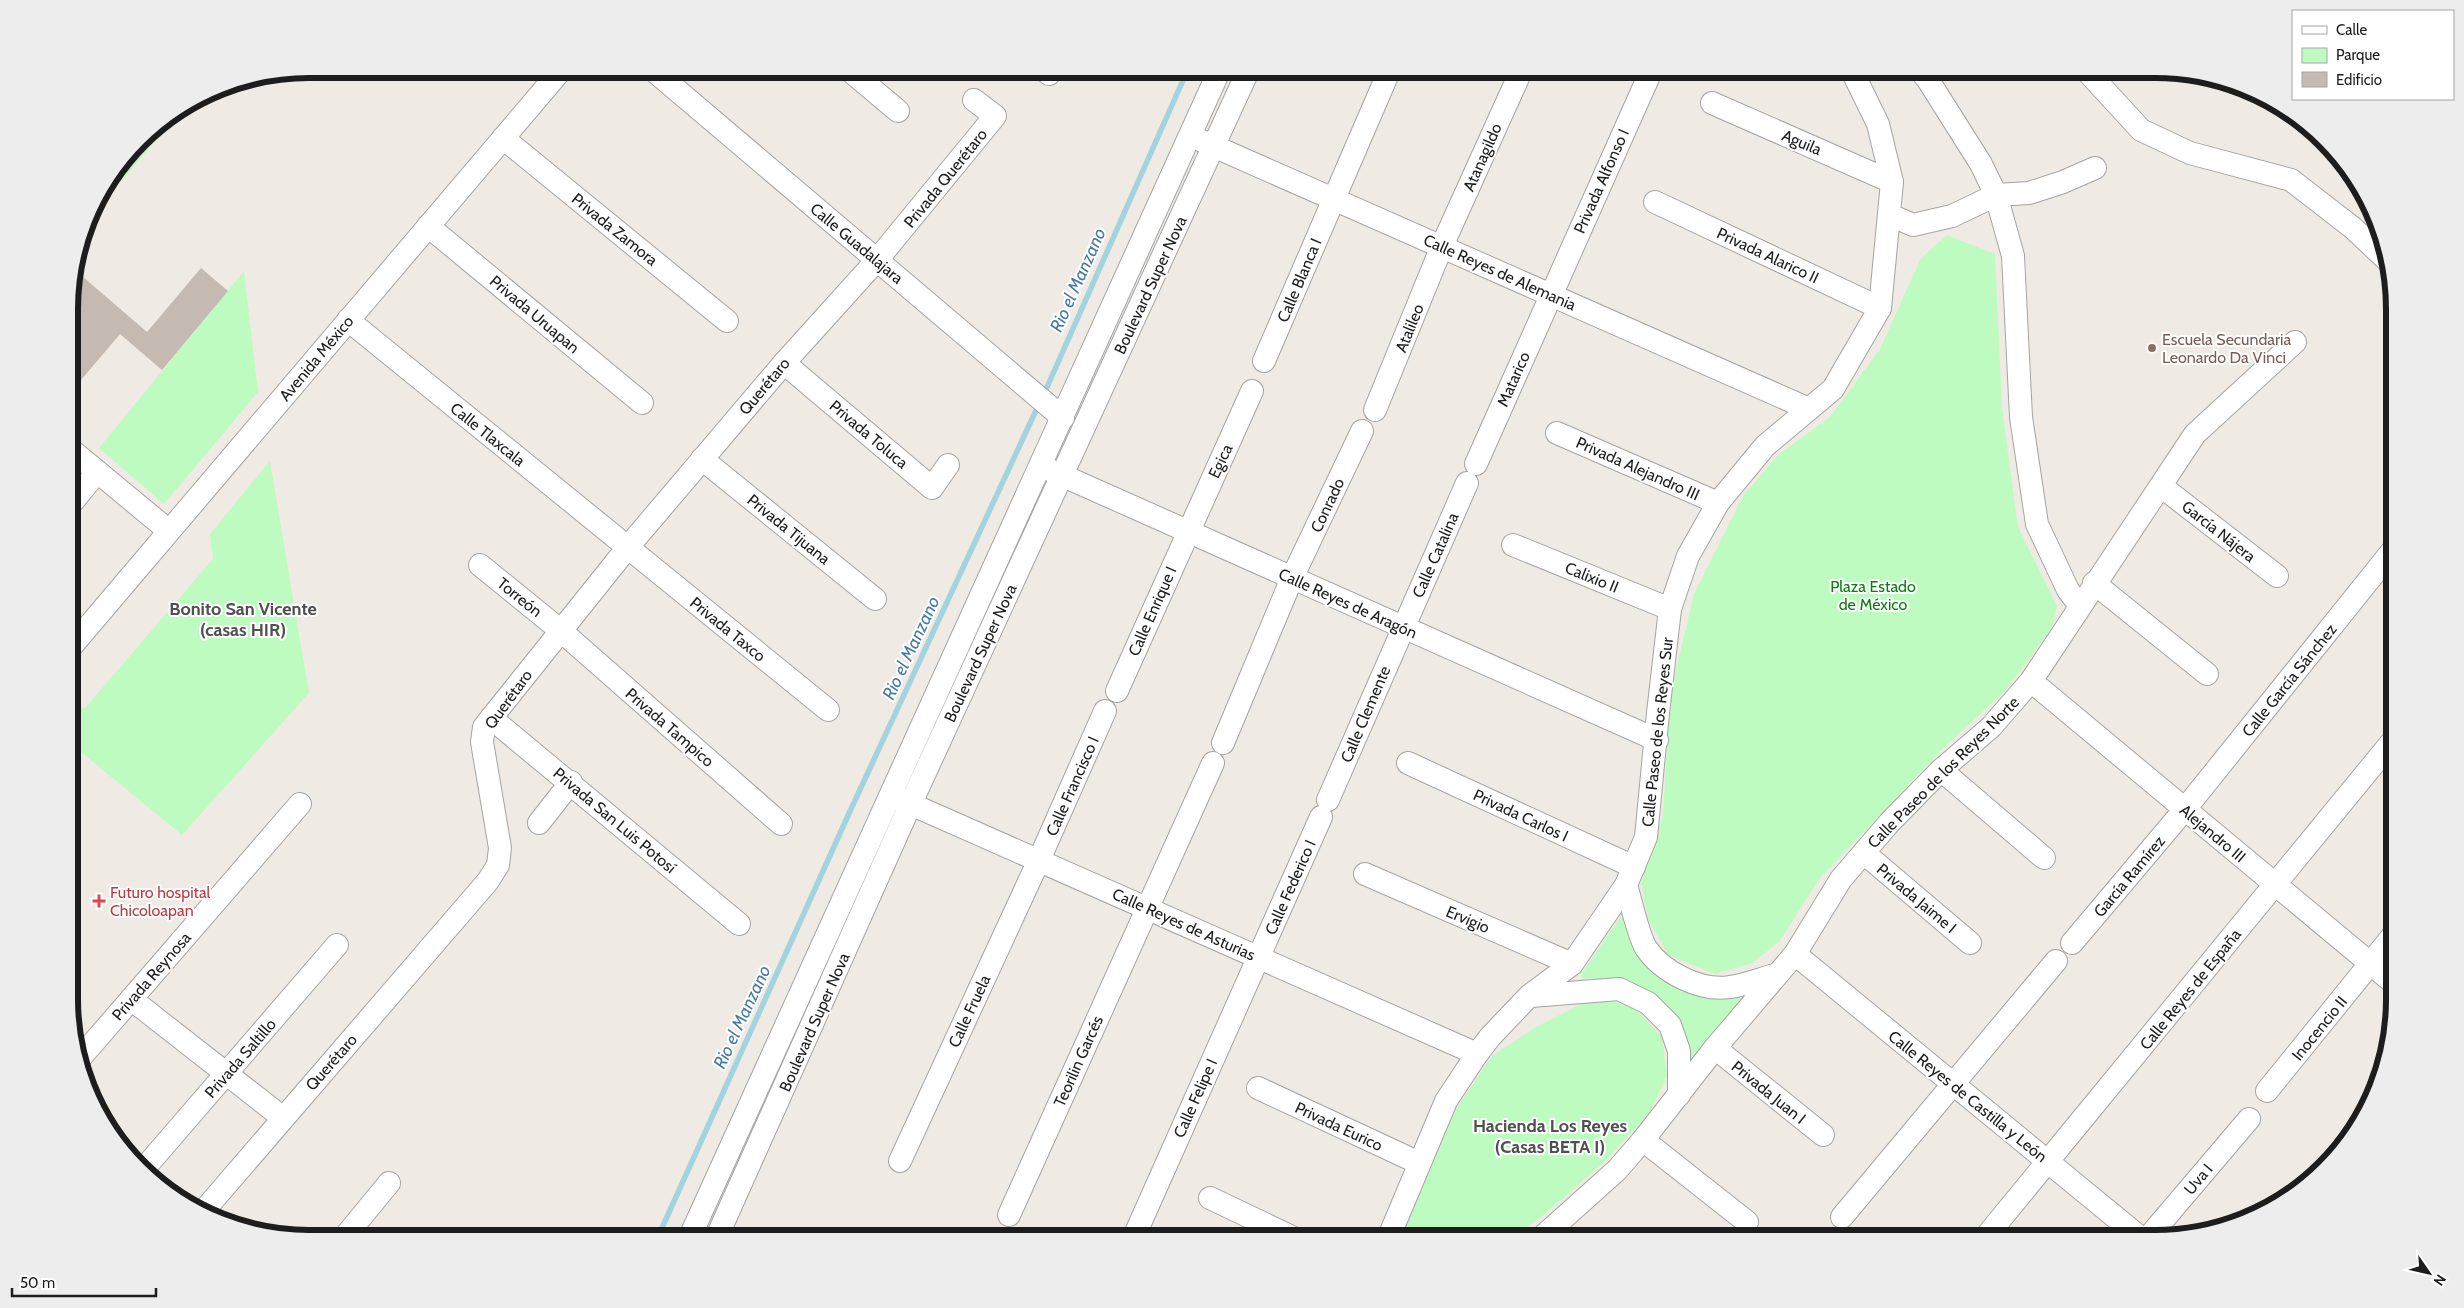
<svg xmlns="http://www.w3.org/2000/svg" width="2464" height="1308" font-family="Cabin,sans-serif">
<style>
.park{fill:#befbc0}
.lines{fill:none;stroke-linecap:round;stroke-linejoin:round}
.stream{stroke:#a2d3de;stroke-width:5.5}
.building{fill:#c4bab2}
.minor-casing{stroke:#a4a4a4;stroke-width:24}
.minor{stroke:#fff;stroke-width:22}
.education-dot{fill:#8d6e63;stroke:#fff;stroke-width:2}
.health-dot{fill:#e0444e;stroke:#fff;stroke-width:2}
.labels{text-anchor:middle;stroke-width:4;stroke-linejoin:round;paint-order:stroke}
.street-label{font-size:16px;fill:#1d1d1d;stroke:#fff}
.education-label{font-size:16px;fill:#785e54;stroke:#fff;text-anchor:start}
.park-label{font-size:16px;fill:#087f0d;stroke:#fff}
.health-label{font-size:16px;fill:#be3a42;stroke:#fff;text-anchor:start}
.water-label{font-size:18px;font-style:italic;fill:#447aa8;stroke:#fff}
.neighbourhood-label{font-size:18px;font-weight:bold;fill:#505050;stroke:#fff}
.rim{fill:none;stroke:#1d1d1d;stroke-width:6}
</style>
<rect width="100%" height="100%" fill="#efeae3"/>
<g class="park">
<polygon points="183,108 119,184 112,178 150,128"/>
<polygon points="1947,235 1995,254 2002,408 2018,527 2057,606 2054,621 2048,633 2005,691 1944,747 1820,878 1779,942 1752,963 1715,974 1668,955 1648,919 1640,877 1663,816 1670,696 1694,594 1743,496 1778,455 1830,417 1880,349 1921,258"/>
<polygon points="244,271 258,392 164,504 99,448"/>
<polygon points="270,461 309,693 182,835 70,743 70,714 86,707 213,559 210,534"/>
<polygon points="1622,915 1625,918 1632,942 1737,996 1746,998 1694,1063 1690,1062 1686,1042 1606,980 1582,978 1582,973"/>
<polygon points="1589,1000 1627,1003 1641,1015 1662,1037 1667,1076 1650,1112 1603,1163 1545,1214 1510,1239 1400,1239 1456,1109 1492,1056 1536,1027"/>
</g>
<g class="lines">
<g class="stream">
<polyline points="1044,394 1188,69"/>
<polyline points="657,1239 851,809 1039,404"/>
</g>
</g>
<polygon class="building" points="201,268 228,291 162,370 120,334 70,393 69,292 75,270 147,332"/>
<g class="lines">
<g class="minor-casing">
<g id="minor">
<polyline points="652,69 1063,418"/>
<polyline points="848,69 898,111"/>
<polyline points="1043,69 1049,74"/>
<polyline points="1919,69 1928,80 1981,164 1996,195 2013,256 2021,417 2037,524 2068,590 2080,606"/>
<polyline points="2085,69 2141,130 2190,153 2291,180 2353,228 2387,260"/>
<polyline points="1712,103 1892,182"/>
<polyline points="503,138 727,321"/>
<polyline points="1202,141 1809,409"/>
<polyline points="1655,202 1880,308"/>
<polyline points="1890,215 1913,225 1952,216 1996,195 2029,193 2063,182 2095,168"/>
<polyline points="428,226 642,403"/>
<polyline points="348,320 828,710"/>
<polyline points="1264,361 1390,69"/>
<polyline points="784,363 932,488 948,465"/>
<polyline points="1375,410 1442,246 1522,69"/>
<polyline points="1557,433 1718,503"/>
<polyline points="70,449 169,531"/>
<polyline points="702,459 875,599"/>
<polyline points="1476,464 1652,69"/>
<polyline points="1050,470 1657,740"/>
<polyline points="2161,486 2277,576"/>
<polyline points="70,505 97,472"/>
<polyline points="1513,545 1670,609"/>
<polyline points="480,565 560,630 781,824"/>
<polyline points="2094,583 2207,674"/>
<polyline points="70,648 562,69"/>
<polyline points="2031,681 2395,984"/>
<polyline points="1117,691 1252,391"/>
<polyline points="491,718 739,924"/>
<polyline points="1223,743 1292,578 1362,431"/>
<polyline points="1408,763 1634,867"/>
<polyline points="1941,770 2044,858"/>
<polyline points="897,798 1477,1054"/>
<polyline points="1328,800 1467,483"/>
<polyline points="539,823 571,782"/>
<polyline points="1864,853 1970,943"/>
<polyline points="1365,874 1572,964"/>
<path d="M1626,885C1631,901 1638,935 1646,948C1662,972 1701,992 1730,987C1745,985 1760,979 1775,975"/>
<polyline points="2072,943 2185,809 2393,550"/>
<polyline points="1795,954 2142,1239"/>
<polyline points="1531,996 1619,989 1648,1003 1670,1025 1679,1051 1679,1095"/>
<polyline points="131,999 283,1118"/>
<polyline points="1715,1048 1823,1135"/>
<polyline points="81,1057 300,804"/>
<polyline points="1258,1088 1419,1163"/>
<polyline points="2267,1091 2395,933"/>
<polyline points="1643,1140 1747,1222"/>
<polyline points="900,1161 1039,860 1105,711"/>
<polyline points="142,1171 337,945"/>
<polyline points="1210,1198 1296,1239"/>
<polyline points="201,1214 488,881 498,865 500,848 482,742 484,727 628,547 784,363 877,260 995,116 974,100"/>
<polyline points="1009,1215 1213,763"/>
<polyline points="1842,1217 2056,961"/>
<polyline points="343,1239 389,1183"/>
<polyline points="689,1239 1220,69"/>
<polyline points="716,1239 911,803 1249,69"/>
<polyline points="1133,1239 1321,817"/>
<polyline points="1388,1239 1446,1101 1477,1054 1490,1037 1529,996 1572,964 1626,885 1646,837 1658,713 1670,609 1688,556 1718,503 1765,446 1833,389 1880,308 1892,182 1878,124 1851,69"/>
<polyline points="1540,1239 1617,1170 1643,1140 1715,1048 1795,954 1841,879 1890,822 1941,770 1991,727 2031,681 2195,434 2295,342"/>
<polyline points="1984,1239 2395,738"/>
<polyline points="2147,1239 2249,1119"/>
</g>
</g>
<use href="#minor" class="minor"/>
</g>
<circle class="education-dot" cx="2152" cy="348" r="5"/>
<path class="health-dot" d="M96.5 893.5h5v5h5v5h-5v5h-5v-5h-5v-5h5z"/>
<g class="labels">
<g class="street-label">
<text transform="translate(1802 142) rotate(23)" y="6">Aguila</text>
<text transform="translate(1482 157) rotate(-66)" y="6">Atanagildo</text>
<text transform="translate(945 178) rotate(-51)" y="6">Privada Querétaro</text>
<text transform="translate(1601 181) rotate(-66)" y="6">Privada Alfonso I</text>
<text transform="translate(615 229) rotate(39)" y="6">Privada Zamora</text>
<text transform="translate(857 243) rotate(40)" y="6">Calle Guadalajara</text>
<text transform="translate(1768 255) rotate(25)" y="6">Privada Alarico II</text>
<text transform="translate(1500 272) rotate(24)" y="6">Calle Reyes de Alemania</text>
<text transform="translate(1299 280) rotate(-67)" y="6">Calle Blanca I</text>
<text transform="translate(1150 285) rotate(-65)" y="6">Boulevard Super Nova</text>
<text transform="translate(535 314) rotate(40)" y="6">Privada Uruapan</text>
<text transform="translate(1409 328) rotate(-68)" y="6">Atalileo</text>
<text transform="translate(316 358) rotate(-50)" y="6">Avenida México</text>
<text transform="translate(1513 379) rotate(-66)" y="6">Matarico</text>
<text transform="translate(764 386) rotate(-50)" y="6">Querétaro</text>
<text transform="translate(488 434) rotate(39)" y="6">Calle Tlaxcala</text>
<text transform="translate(869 434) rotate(40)" y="6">Privada Toluca</text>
<text transform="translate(1220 461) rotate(-65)" y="6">Egica</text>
<text transform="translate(1638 468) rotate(24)" y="6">Privada Alejandro III</text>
<text transform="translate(1327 505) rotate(-65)" y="6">Conrado</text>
<text transform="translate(789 529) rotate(39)" y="6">Privada Tijuana</text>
<text transform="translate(2219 531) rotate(38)" y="6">García Nájera</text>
<text transform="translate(1435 555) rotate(-66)" y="6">Calle Catalina</text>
<text transform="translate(1592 577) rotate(22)" y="6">Calixio II</text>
<text transform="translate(520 597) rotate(39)" y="6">Torreón</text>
<text transform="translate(1348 603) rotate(24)" y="6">Calle Reyes de Aragón</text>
<text transform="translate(1152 611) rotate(-66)" y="6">Calle Enrique I</text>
<text transform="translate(728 629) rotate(39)" y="6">Privada Taxco</text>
<text transform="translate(980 653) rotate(-65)" y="6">Boulevard Super Nova</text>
<text transform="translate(2289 680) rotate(-51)" y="6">Calle García Sánchez</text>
<text transform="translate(508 699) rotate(-54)" y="6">Querétaro</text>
<text transform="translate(1365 714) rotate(-67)" y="6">Calle Clemente</text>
<text transform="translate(670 727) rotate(41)" y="6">Privada Tampico</text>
<text transform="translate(1657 732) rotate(-84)" y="6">Calle Paseo de los Reyes Sur</text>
<text transform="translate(1943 772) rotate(-45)" y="6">Calle Paseo de los Reyes Norte</text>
<text transform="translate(1072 786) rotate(-66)" y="6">Calle Francisco I</text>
<text transform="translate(1521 815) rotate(25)" y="6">Privada Carlos I</text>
<text transform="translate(615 820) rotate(40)" y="6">Privada San Luis Potosí</text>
<text transform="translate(2213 833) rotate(40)" y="6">Alejandro III</text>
<text transform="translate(2129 876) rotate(-50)" y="6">García Ramírez</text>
<text transform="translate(1290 887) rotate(-66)" y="6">Calle Federico I</text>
<text transform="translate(1917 898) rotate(40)" y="6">Privada Jaime I</text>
<text transform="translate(1468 919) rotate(23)" y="6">Ervigio</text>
<text transform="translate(1184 924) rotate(24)" y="6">Calle Reyes de Asturias</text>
<text transform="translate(151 976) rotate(-49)" y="6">Privada Reynosa</text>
<text transform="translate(2190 989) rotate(-51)" y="6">Calle Reyes de España</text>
<text transform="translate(969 1011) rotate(-65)" y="6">Calle Fruela</text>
<text transform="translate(814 1022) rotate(-66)" y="6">Boulevard Super Nova</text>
<text transform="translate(2319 1028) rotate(-51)" y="6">Inocencio II</text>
<text transform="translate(240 1058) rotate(-49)" y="6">Privada Saltillo</text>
<text transform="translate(1078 1061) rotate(-66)" y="6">Teorilin Garcés</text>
<text transform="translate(331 1062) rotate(-49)" y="6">Querétaro</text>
<text transform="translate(1769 1092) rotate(39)" y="6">Privada Juan I</text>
<text transform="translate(1968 1096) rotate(39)" y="6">Calle Reyes de Castilla y León</text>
<text transform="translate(1195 1098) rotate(-66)" y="6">Calle Felipe I</text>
<text transform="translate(1339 1126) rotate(25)" y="6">Privada Eurico</text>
<text transform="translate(2198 1179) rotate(-50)" y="6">Uva I</text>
</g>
<g class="education-label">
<text x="2162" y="345">Escuela Secundaria<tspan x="2162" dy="18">Leonardo Da Vinci</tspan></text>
</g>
<g class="park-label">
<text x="1873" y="592">Plaza Estado<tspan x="1873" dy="18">de México</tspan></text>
</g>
<g class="health-label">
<text x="110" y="898">Futuro hospital<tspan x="110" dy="18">Chicoloapan</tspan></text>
</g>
<g class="water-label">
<text transform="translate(1078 280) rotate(-66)" y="6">Rio el Manzano</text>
<text transform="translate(911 648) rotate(-65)" y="6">Rio el Manzano</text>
<text transform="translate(742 1017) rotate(-65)" y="6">Rio el Manzano</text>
</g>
<g class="neighbourhood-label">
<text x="243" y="615">Bonito San Vicente<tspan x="243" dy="21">(casas HIR)</tspan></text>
<text x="1550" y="1132">Hacienda Los Reyes<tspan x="1550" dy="21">(Casas BETA I)</tspan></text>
</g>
</g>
<path d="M0 0H2464V1308H0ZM309 78H2155A231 231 0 0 1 2386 309V999A231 231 0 0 1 2155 1230H309A231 231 0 0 1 78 999V309A231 231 0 0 1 309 78Z" fill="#ededed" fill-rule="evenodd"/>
<path class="rim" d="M309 78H2155A231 231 0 0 1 2386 309V999A231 231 0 0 1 2155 1230H309A231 231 0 0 1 78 999V309A231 231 0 0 1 309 78Z"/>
<rect x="2292" y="10" width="162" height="90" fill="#ffffff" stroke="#a5a5a5"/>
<rect x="2302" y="26" width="25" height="8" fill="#ffffff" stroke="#a5a5a5"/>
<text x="2336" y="35" font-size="15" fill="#1d1d1d">Calle</text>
<rect x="2302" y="48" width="25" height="15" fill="#befbc0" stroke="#a5a5a5"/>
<text x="2336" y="60" font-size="15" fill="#1d1d1d">Parque</text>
<rect x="2302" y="72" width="25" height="15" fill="#c4bab2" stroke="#a5a5a5"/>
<text x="2336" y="85" font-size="15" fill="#1d1d1d">Edificio</text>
<g transform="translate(2429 1273) rotate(124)" stroke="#ffffff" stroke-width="4" paint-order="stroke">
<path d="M0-4L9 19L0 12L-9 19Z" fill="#1d1d1d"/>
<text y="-8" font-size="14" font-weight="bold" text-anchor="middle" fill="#1d1d1d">N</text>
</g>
<path d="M12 1288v8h144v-8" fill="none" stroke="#1d1d1d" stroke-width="2.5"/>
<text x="20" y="1288" font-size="15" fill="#1d1d1d" stroke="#ffffff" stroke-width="4" paint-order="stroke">50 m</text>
</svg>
